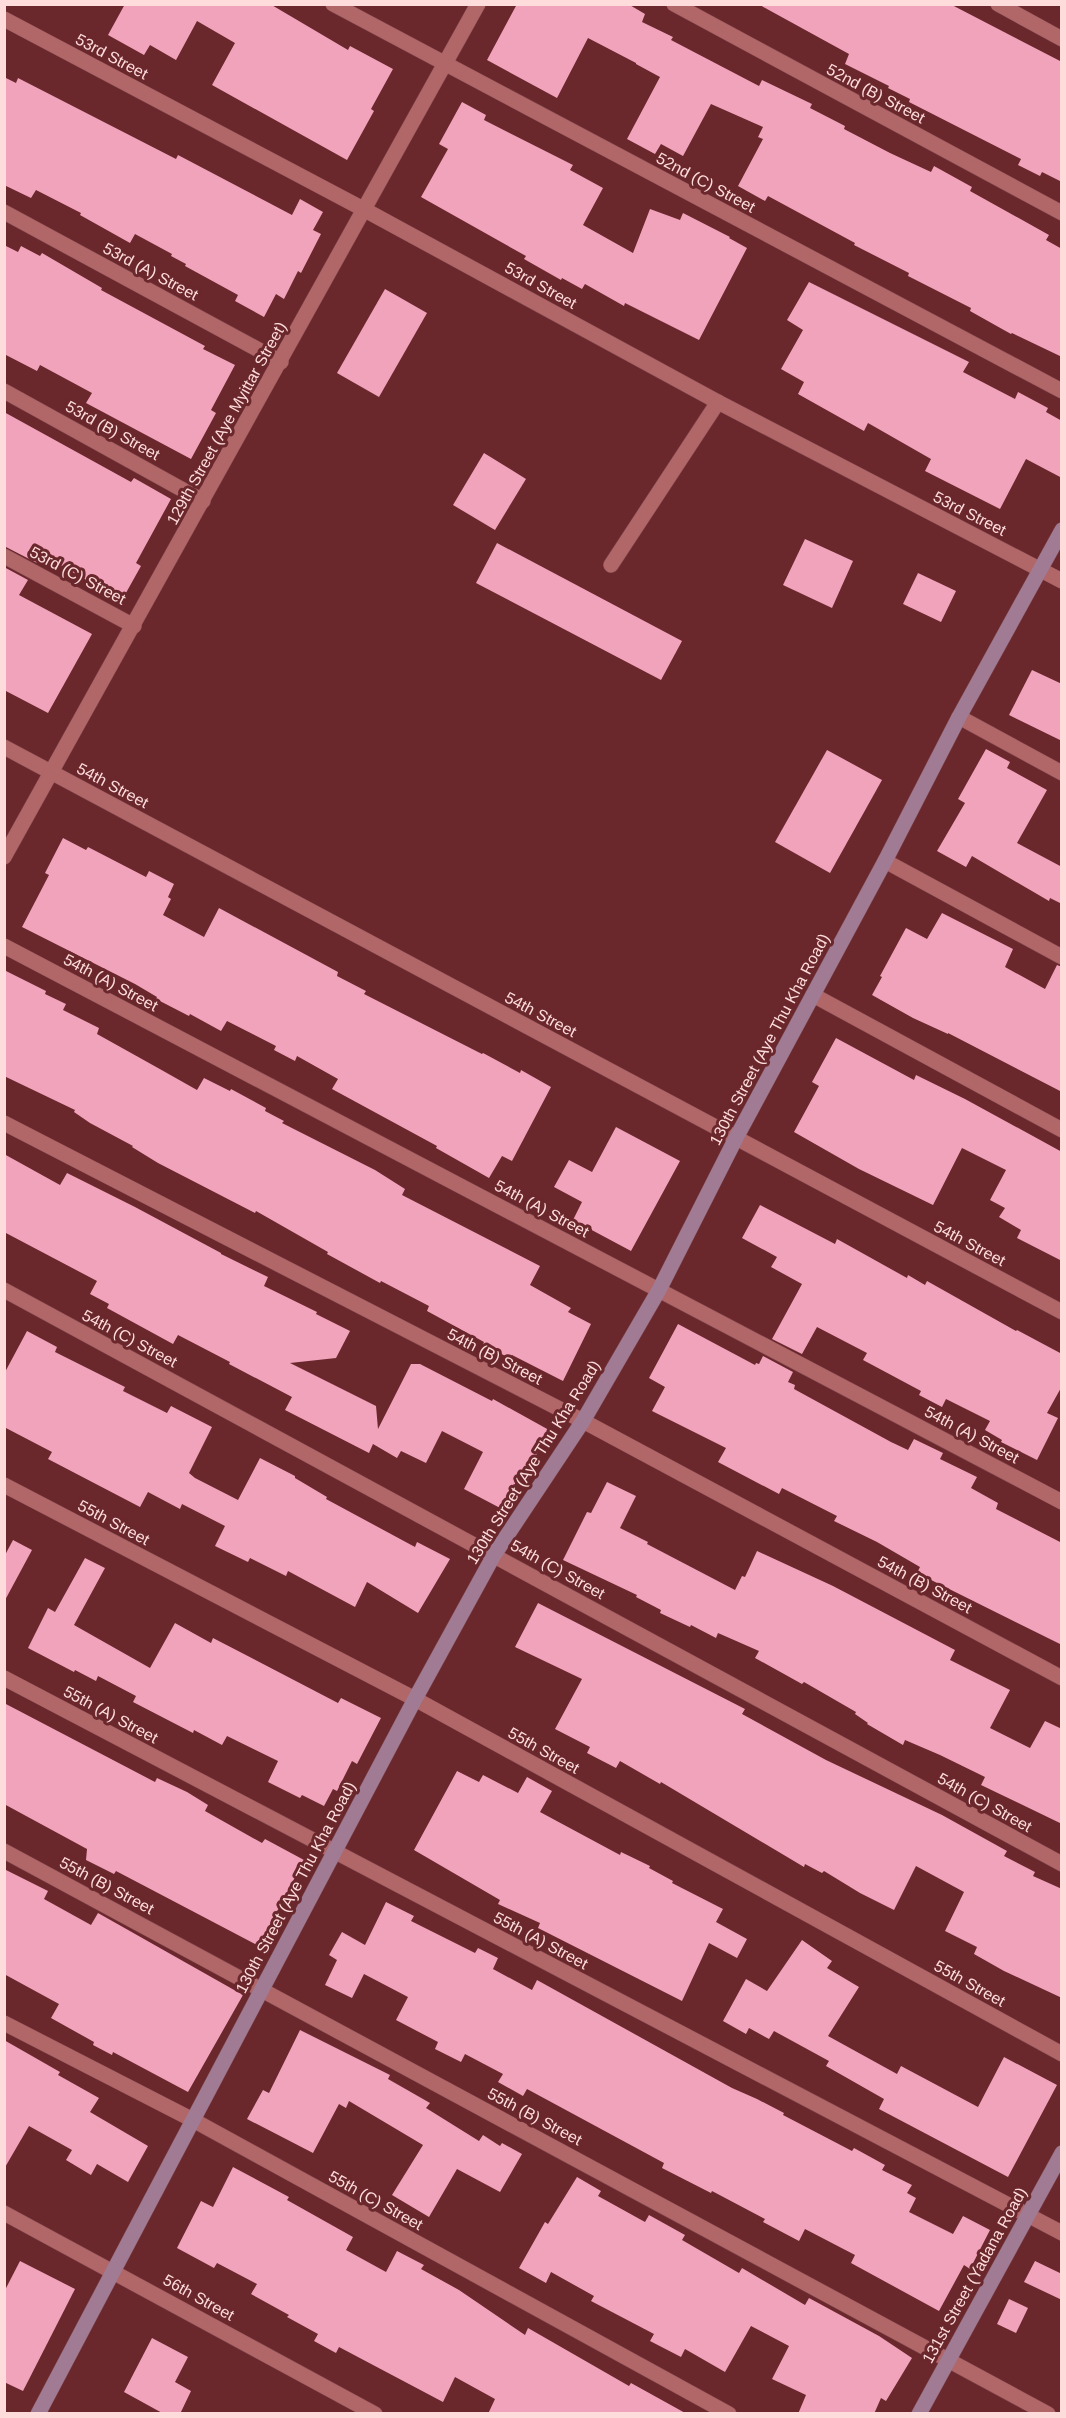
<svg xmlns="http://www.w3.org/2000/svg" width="1066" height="2418" font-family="Helvetica,sans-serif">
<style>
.building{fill:#f1a3bc}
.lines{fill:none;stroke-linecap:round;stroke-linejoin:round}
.street-casing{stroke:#7e454c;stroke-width:16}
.secondary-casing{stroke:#7e454c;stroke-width:16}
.street{stroke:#b16668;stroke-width:15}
.secondary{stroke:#a07b93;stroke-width:15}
.labels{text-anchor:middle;stroke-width:6;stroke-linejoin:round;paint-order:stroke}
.street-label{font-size:16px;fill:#ffdcdc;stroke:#6a272c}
</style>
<rect width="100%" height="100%" fill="#6a272c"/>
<g class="building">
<polygon points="125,4 270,4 348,50 350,46 393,69 371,109 374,111 347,160 212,85 235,43 197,21 176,60 150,45 144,55 108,35"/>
<polygon points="517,4 628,4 645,14 642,22 673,37 671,40 759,86 762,80 812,104 810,108 845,126 844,129 890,153 931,172 934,166 972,187 970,191 1049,235 1046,240 1062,249 1062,357 1012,333 1011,334 970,311 971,308 908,276 909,273 854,245 855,243 768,196 765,201 738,186 763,139 758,137 763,127 711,104 683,156 661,144 655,154 627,139 660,77 636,64 636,63 588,38 557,98 487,60"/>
<polygon points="758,4 950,4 1062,62 1062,182 1042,172 1040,176 1018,165 1021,159 909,102 910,99 888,88 889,86 845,64 849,54"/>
<polygon points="4,77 16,83 18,78 176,159 178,155 292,215 300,199 323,212 313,230 321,234 301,273 298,271 284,299 276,294 264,317 235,301 238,295 185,266 186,264 171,256 172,254 135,234 130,243 80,215 81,213 36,190 31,198 4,185"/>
<polygon points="462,102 486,115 484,120 573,165 570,170 603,188 583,225 633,253 650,209 680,220 683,213 730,237 729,238 747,248 699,340 625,303 624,306 585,284 582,289 562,278 561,280 524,259 526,256 421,197 448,149 439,144"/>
<polygon points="4,245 18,252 21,246 40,256 42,253 102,288 101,290 205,346 203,349 235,365 211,410 216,413 191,459 86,403 92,393 40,365 37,371 4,354"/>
<polygon points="809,282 969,362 963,372 1015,399 1018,392 1048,408 1046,412 1062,421 1062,478 1026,459 1000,509 925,471 931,459 868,423 864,431 798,394 804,382 781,369 803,330 787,320"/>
<polygon points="385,289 427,313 379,397 337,373"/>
<polygon points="4,412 131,482 134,478 171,499 136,563 141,566 122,600 42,555 37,563 4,546"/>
<polygon points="484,453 526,479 495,530 453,505"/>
<polygon points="805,539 853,561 832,608 783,585"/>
<polygon points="497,543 682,641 661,680 476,583"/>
<polygon points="4,567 28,580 19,595 92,634 48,713 4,690"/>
<polygon points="918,573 956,591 941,622 903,604"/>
<polygon points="1032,670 1062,684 1062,741 1009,715"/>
<polygon points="986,749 1010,762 1007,768 1047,790 1017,843 1062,867 1062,904 1050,898 1049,901 972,856 966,867 937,851 965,803 958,799"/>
<polygon points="827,750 882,780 830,873 775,842"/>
<polygon points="63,838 86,850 88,847 146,877 149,871 174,884 168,897 171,899 163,915 204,937 219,908 338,972 337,976 366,991 364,994 482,1054 483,1053 520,1073 521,1070 551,1087 512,1161 502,1156 489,1178 436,1148 437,1146 332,1089 338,1079 297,1056 295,1061 274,1050 276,1046 227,1021 221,1031 190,1014 189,1016 156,999 157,997 135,984 22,927 49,875 45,873"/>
<polygon points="942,913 1013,949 1005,967 1045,989 1057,965 1062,967 1062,1092 948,1033 948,1034 913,1018 872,995 882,977 880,976 906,928 927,939"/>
<polygon points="4,970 46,991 45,994 66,1004 63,1010 99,1028 97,1034 158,1068 197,1090 204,1078 230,1091 231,1089 266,1108 265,1111 284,1121 282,1123 375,1170 405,1189 402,1195 540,1266 530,1285 571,1308 568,1312 591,1324 563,1381 512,1355 511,1359 483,1344 484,1342 427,1311 429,1306 381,1281 380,1283 327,1254 328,1252 256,1211 255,1213 158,1163 132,1147 133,1146 90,1123 74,1112 75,1110 4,1076"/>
<polygon points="836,1038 914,1080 916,1075 965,1099 1062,1152 1062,1261 1017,1238 1021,1230 999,1217 1005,1208 990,1200 1006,1170 962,1148 933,1205 859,1169 794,1132 819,1086 812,1082"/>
<polygon points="616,1127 680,1161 631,1251 573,1220 582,1202 554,1187 569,1160 592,1172"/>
<polygon points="4,1154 60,1185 67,1173 135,1207 221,1253 221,1254 268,1277 264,1286 317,1312 316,1314 350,1331 336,1358 290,1363 376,1406 378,1429 411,1364 420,1364 492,1401 493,1399 549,1430 526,1475 521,1472 502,1509 464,1489 483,1452 442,1431 426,1463 401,1451 397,1458 373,1444 369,1453 285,1410 292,1397 229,1364 230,1362 178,1335 173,1344 107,1308 109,1304 90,1294 97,1281 4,1232"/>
<polygon points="760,1205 835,1244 837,1239 907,1278 908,1275 925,1285 927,1281 1016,1331 1017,1330 1062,1354 1062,1386 1047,1413 1058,1418 1037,1460 1001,1442 1002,1440 985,1430 990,1421 946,1399 942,1407 919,1395 921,1391 863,1360 867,1353 817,1327 802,1354 772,1339 802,1284 771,1267 777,1257 742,1238"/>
<polygon points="678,1324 755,1365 756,1363 759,1364 763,1356 793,1372 788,1382 795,1385 794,1389 891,1442 908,1450 914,1439 943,1453 940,1459 977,1477 971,1488 998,1503 996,1509 1062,1543 1062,1645 917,1573 920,1567 877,1542 834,1521 837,1516 782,1488 779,1494 718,1462 726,1448 652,1411 665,1387 649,1378"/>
<polygon points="27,1331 57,1347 55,1352 125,1387 123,1391 167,1413 171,1406 212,1427 189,1473 195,1478 238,1500 260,1458 295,1476 295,1478 327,1497 326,1499 415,1547 417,1542 450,1559 418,1613 367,1582 355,1607 288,1571 286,1576 250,1558 248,1562 215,1546 225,1526 182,1504 180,1509 148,1492 140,1507 48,1459 52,1452 4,1427 4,1374"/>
<polygon points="607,1482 636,1496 620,1528 648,1542 647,1544 735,1590 742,1576 745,1577 757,1551 833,1586 955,1650 950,1660 1010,1690 990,1728 1030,1748 1045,1721 1062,1729 1062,1824 981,1785 985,1777 940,1755 905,1740 903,1745 867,1724 868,1723 855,1714 856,1712 804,1682 802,1684 755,1658 759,1651 718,1633 716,1638 691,1625 690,1627 660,1613 661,1610 636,1597 637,1595 563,1560 587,1512 591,1513"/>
<polygon points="13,1540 32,1550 4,1602 4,1557"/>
<polygon points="85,1558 105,1568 74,1625 150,1668 175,1623 211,1643 213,1638 338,1703 341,1698 381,1718 357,1764 352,1761 337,1791 333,1789 324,1806 302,1795 300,1798 268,1782 278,1761 227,1736 222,1745 194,1730 193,1733 133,1702 136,1696 98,1676 96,1681 75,1670 74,1672 28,1648 48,1608 55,1612"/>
<polygon points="538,1603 745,1709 742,1714 826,1760 942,1815 1007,1851 1004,1856 1035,1872 1033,1876 1062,1889 1062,1998 1004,1971 974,1954 977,1947 945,1931 964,1892 916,1866 894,1910 860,1893 824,1871 822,1873 805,1864 804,1867 661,1782 660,1784 620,1761 616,1768 587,1753 590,1747 555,1729 582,1679 515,1647"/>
<polygon points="4,1703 155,1782 157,1778 187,1792 208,1805 205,1811 262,1843 265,1839 304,1860 259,1946 116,1871 114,1874 86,1860 87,1849 4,1804"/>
<polygon points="457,1771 479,1782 483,1775 518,1793 527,1777 552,1791 540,1812 620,1855 621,1852 650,1866 649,1868 673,1881 672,1883 723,1909 716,1922 747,1939 737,1958 709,1943 682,2001 538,1928 540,1923 498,1904 500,1900 414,1850"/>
<polygon points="4,1869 48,1891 44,1899 91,1925 98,1913 243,1995 188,2092 113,2052 112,2055 93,2045 94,2042 51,2018 59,2004 4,1974"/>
<polygon points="386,1902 414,1916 411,1921 475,1953 478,1948 498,1958 493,1969 532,1990 537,1980 732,2088 757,2099 784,2113 783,2115 852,2151 854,2148 885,2165 882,2170 912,2185 907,2193 916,2198 909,2212 953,2234 963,2216 990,2230 970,2269 964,2265 939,2311 851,2263 855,2255 805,2229 799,2241 763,2222 765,2219 712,2191 711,2193 662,2168 664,2163 527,2089 523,2096 498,2082 503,2074 465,2054 461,2062 435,2049 438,2042 396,2020 408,1997 364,1974 352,1998 325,1985 337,1960 329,1955 342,1932 365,1945"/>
<polygon points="802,1940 832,1961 827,1968 859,1987 828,2036 897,2074 901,2066 978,2107 1004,2057 1057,2085 1008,2177 879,2109 884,2099 826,2066 829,2061 774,2031 769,2039 749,2028 746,2034 723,2021 746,1979 767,1991"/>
<polygon points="300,2030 390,2075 388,2079 430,2103 426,2108 479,2141 483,2135 500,2146 502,2143 522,2154 500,2192 457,2169 429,2217 392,2195 423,2145 349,2101 346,2108 339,2104 313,2153 247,2119 263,2090 269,2093"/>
<polygon points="4,2040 60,2072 58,2075 99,2098 90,2112 148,2146 128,2182 97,2164 91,2175 66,2160 72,2150 29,2126 4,2169"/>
<polygon points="233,2167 289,2197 287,2200 353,2237 346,2250 386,2272 397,2251 424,2265 421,2269 459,2290 525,2335 528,2328 629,2386 631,2383 687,2414 488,2414 495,2399 455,2377 443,2402 339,2347 336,2353 314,2341 318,2334 287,2317 289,2315 251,2294 257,2284 217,2263 214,2268 177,2248 201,2201 213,2207"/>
<polygon points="577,2177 601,2191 598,2196 645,2222 649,2215 685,2235 682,2240 739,2273 742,2268 805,2305 809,2298 879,2336 912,2358 886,2401 881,2398 874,2414 798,2414 806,2395 772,2379 789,2346 751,2326 725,2372 685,2349 681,2357 650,2341 654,2334 591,2301 594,2296 551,2272 546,2283 519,2268 545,2222 548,2224"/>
<polygon points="20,2261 75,2289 23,2391 4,2382 4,2292"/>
<polygon points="1035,2261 1062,2274 1062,2300 1024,2282"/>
<polygon points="1009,2299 1028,2308 1016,2333 997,2324"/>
<polygon points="152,2338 188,2357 175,2382 191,2391 180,2414 164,2414 124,2392"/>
</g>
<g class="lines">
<g class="street-casing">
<g id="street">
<polyline points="333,4 1062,391"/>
<polyline points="674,4 1062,213"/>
<polyline points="998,4 1062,39"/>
<polyline points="4,19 365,210 718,402 1062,581"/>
<polyline points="4,212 281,362"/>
<polyline points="4,391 203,501"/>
<polyline points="4,556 134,626"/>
<polyline points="611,565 718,402"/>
<polyline points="959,717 1062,773"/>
<polyline points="4,747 1062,1312"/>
<polyline points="4,857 478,4"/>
<polyline points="885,861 1062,957"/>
<polyline points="4,946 1062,1502"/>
<polyline points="813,995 1062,1130"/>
<polyline points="4,1123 583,1421 1062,1678"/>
<polyline points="4,1290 1062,1864"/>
<polyline points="4,1485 415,1699 1062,2054"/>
<polyline points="4,1678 1062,2233"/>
<polyline points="4,1851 1048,2414"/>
<polyline points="4,2023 193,2120 729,2414"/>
<polyline points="4,2213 375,2414"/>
</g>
</g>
<g class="secondary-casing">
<g id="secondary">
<polyline points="38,2414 415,1699 494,1555 583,1421 659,1290 736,1138 885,861 959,717 1062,530"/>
<polyline points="919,2414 1062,2153"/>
</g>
</g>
<use href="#street" class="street"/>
<use href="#secondary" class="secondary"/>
</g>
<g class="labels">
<g class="street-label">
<text transform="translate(112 56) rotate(28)" y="6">53rd Street</text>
<text transform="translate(876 93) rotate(28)" y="6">52nd (B) Street</text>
<text transform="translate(706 182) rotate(28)" y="6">52nd (C) Street</text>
<text transform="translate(151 271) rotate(28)" y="6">53rd (A) Street</text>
<text transform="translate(541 285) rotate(29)" y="6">53rd Street</text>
<text transform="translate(226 423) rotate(-61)" y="6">129th Street (Aye Myittar Street)</text>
<text transform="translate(113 430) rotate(29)" y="6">53rd (B) Street</text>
<text transform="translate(970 513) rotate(27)" y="6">53rd Street</text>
<text transform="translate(78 575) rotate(28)" y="6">53rd (C) Street</text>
<text transform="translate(113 785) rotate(28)" y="6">54th Street</text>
<text transform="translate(111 982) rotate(28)" y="6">54th (A) Street</text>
<text transform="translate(541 1014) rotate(28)" y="6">54th Street</text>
<text transform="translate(769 1039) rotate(-62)" y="6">130th Street (Aye Thu Kha Road)</text>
<text transform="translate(542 1208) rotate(28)" y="6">54th (A) Street</text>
<text transform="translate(970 1243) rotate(28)" y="6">54th Street</text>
<text transform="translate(130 1338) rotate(28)" y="6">54th (C) Street</text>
<text transform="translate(495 1356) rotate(27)" y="6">54th (B) Street</text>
<text transform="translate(972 1434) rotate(28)" y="6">54th (A) Street</text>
<text transform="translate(533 1462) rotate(-58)" y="6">130th Street (Aye Thu Kha Road)</text>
<text transform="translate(114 1522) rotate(28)" y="6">55th Street</text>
<text transform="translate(558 1569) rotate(29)" y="6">54th (C) Street</text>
<text transform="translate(925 1584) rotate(28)" y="6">54th (B) Street</text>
<text transform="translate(111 1714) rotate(28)" y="6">55th (A) Street</text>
<text transform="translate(544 1750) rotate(29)" y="6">55th Street</text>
<text transform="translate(985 1802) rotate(29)" y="6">54th (C) Street</text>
<text transform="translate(107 1885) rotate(28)" y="6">55th (B) Street</text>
<text transform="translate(295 1887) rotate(-62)" y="6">130th Street (Aye Thu Kha Road)</text>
<text transform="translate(541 1940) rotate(28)" y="6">55th (A) Street</text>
<text transform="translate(970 1983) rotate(29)" y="6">55th Street</text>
<text transform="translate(535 2116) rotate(28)" y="6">55th (B) Street</text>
<text transform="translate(376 2200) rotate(29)" y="6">55th (C) Street</text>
<text transform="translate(974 2275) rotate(-61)" y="6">131st Street (Yadana Road)</text>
<text transform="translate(199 2297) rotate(29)" y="6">56th Street</text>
</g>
</g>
<rect width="1066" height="2418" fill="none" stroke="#ffdcdc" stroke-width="12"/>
</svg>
